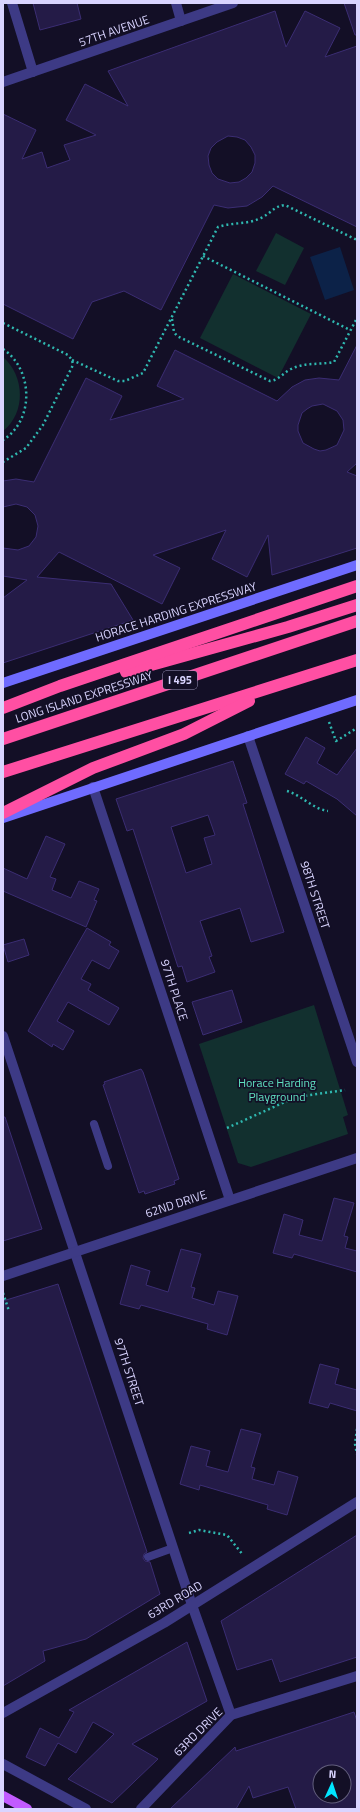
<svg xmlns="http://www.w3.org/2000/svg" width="360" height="1812" font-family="'Titillium Web',sans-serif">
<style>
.green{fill:#12302f}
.water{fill:#0c2248}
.building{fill:#241b47;stroke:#3b2d73;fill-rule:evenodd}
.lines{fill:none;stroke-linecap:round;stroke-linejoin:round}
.path{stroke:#2fb8b0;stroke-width:2.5;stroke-dasharray:2 3;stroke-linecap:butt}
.service{stroke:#3d3a85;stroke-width:8}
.minor{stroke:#3d3a85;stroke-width:10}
.tertiary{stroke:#3d3a85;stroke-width:10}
.secondary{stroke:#6f6bff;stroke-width:10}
.primary{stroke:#c25bff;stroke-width:10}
.motorway{stroke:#ff4fa3;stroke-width:12}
.labels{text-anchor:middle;stroke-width:3.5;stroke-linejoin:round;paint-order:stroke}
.shield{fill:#130f26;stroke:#9e99be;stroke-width:1}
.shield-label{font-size:11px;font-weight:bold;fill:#d9d4ff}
.street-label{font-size:12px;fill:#d9d4ff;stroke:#130f26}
.park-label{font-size:12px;fill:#5fe0c0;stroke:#130f26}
</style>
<rect width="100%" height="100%" fill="#130f26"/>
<g class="green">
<polygon points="276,233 304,248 285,285 256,271"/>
<polygon points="233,274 311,314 278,378 200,338"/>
<path d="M3,357C25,376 26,413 3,431Z"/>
<polygon points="314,1005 348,1115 343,1117 348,1134 251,1167 238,1163 199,1044"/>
</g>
<polygon class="water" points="340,247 354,290 325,300 310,257"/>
<g class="building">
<polygon points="33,3 77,3 81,19 40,30"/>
<polygon points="344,3 357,3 357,35 355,35"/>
<path d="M275,11L286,47L305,11L340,28L325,57L357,46V227L273,186L262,197L247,206L228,208L214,205L161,310L124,291L92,302L73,339L3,304V114L36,130L22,159L42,152L47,168L70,160L64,145L96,135L66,120L85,84L128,106L108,71ZM228,136L237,137L245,140L251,147L255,155V163L252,172L246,178L239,182L230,183L218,179L212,173L209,165L208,156L211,148L217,142Z"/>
<path d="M357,345V463L347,472L357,476V548L272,575L268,535L247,577L212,559L226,530L153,555L180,568L162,604L59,552L37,577L111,584L133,620L3,663V598L27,580L3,576V548L18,550L29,546L36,537L38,526L35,515L27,507L16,504L3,507V481L16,479L34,482L86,378L122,396L110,420L184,399L157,386L175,350L277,401L292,387L305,380L319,378L339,380ZM323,404L337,411L343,420L344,430L337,445L326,450L320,451L314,449L303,443L298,431V425L302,413L307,409L312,406Z"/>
<polygon points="306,737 325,748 317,763 337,775 357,748 357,816 337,799 306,781 304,784 285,774"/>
<path d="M233,761L247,803L243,804L284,932L251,942L240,908L200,921L212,956L209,957L215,972L187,982L182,966L178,967L133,829L127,831L116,799ZM208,815L215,835L204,838L212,864L186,873L171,827Z"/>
<polygon points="46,836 65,844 50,877 56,879 52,890 71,898 79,881 99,889 94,900 97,901 86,927 3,891 3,868 27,879"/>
<polygon points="87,928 111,942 109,945 119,951 109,969 92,960 81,979 91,984 88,990 119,1008 109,1025 68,1002 57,1021 74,1031 63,1050 53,1044 52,1047 28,1031"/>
<polygon points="24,939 29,955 8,962 3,945"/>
<polygon points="232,990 242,1022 203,1035 192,1002"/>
<polygon points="141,1069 143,1072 179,1179 174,1181 175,1184 145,1194 144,1191 139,1193 103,1085 105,1084 104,1082"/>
<polygon points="3,1117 5,1117 42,1229 3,1241"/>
<polygon points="334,1198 354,1203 344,1236 348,1237 345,1248 357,1251 357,1272 294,1254 292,1258 273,1253 284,1214 303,1220 299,1235 322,1241"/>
<polygon points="181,1249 201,1254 191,1287 195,1288 192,1298 214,1305 218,1291 238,1296 227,1335 207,1329 208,1324 141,1305 139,1309 120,1304 131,1265 150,1271 146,1285 168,1292"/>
<polygon points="58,1284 147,1552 144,1554 143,1558 145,1561 150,1562 160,1594 86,1639 43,1651 45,1661 3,1686 3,1301"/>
<polygon points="320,1364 339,1369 335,1384 357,1390 357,1411 330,1403 328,1408 309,1403"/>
<polygon points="241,1429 261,1434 251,1467 255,1468 252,1479 274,1485 278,1471 298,1477 287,1515 267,1509 268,1505 200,1485 199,1490 180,1484 191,1446 210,1451 206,1466 228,1472"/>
<polygon points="357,1535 357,1657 280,1682 272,1659 237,1670 221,1621"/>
<polygon points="187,1642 207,1701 132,1744 158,1759 112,1803 68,1779 114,1734 93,1722 76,1753 58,1743 45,1766 26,1757 40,1728 59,1738 74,1712 69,1710"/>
<path d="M354,1712L357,1721V1809H296L288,1787L253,1798L249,1786L236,1809H170L235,1747L236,1751ZM320,1772H344V1796H320L314,1778L320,1776Z"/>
</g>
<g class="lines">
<g class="path">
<polyline points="203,256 350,330"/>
<path d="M172,319L174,332L177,336L270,381C279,380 283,373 291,369C305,362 320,365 334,362L357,318"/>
<polyline points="3,323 68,355 72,360 73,365 43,425 26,448 3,462"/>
<path d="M3,349C33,369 35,420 3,440"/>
<path d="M72,360L118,381H125L143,373L218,227C232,222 247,225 261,218C270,214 274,206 285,205L357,240"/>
<polyline points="329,722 336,741 357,728"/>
<path d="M287,791C301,795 313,809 328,811"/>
<polyline points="227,1128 296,1097 345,1090"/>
<polyline points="3,1293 9,1311"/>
<polyline points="357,1429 355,1444 357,1454"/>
<polyline points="189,1533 199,1530 227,1535 243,1555"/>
</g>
<g class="service">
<polyline points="94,1124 108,1166"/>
<polyline points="148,1557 173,1548"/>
</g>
<g class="minor">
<polyline points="12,3 33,72"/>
<polyline points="176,3 181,21"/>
<polyline points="3,82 233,3"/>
<polyline points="248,736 357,1062"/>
<polyline points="93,787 230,1200"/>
<polyline points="3,1036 192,1605 231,1715"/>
<polyline points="3,1276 357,1158"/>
<polyline points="3,1713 164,1623 357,1502"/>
<polyline points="141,1809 231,1715 357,1676"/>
</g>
<polyline class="tertiary" points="3,1764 86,1809"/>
<g class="secondary">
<polyline points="3,683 357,565"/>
<polyline points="3,818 357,700"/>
</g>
<polyline class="primary" points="3,1796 27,1809"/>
<g class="motorway">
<polyline points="126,672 288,627 357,605"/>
<polyline points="3,708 60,686 357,586"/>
<polyline points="3,739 357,621"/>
<polyline points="3,772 357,660"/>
<polyline points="3,813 93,768 184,734 249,701"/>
</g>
</g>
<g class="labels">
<rect class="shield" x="163" y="671" width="34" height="18" rx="3"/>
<g class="shield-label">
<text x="180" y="684">I 495</text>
</g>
<g class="street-label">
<text transform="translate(114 31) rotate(-19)" y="4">57TH AVENUE</text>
<text transform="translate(176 612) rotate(-18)" y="4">HORACE HARDING EXPRESSWAY</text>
<text transform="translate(84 697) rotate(-18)" y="4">LONG ISLAND EXPRESSWAY</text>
<text transform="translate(315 895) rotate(72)" y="4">98TH STREET</text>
<text transform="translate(174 990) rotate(72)" y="4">97TH PLACE</text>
<text transform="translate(176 1204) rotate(-18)" y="4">62ND DRIVE</text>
<text transform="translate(129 1372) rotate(72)" y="4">97TH STREET</text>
<text transform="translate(175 1600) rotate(-31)" y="4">63RD ROAD</text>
<text transform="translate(198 1732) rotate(-45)" y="4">63RD DRIVE</text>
</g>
<g class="park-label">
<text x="277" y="1087">Horace Harding<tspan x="277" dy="14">Playground</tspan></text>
</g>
</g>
<rect width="360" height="1812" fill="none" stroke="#d9d4ff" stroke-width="8"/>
<g transform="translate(332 1784) rotate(3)"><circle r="19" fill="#130f26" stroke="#625e7d"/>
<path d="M0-3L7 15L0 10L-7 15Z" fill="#00e5ff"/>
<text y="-6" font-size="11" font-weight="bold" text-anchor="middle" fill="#d9d4ff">N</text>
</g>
</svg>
